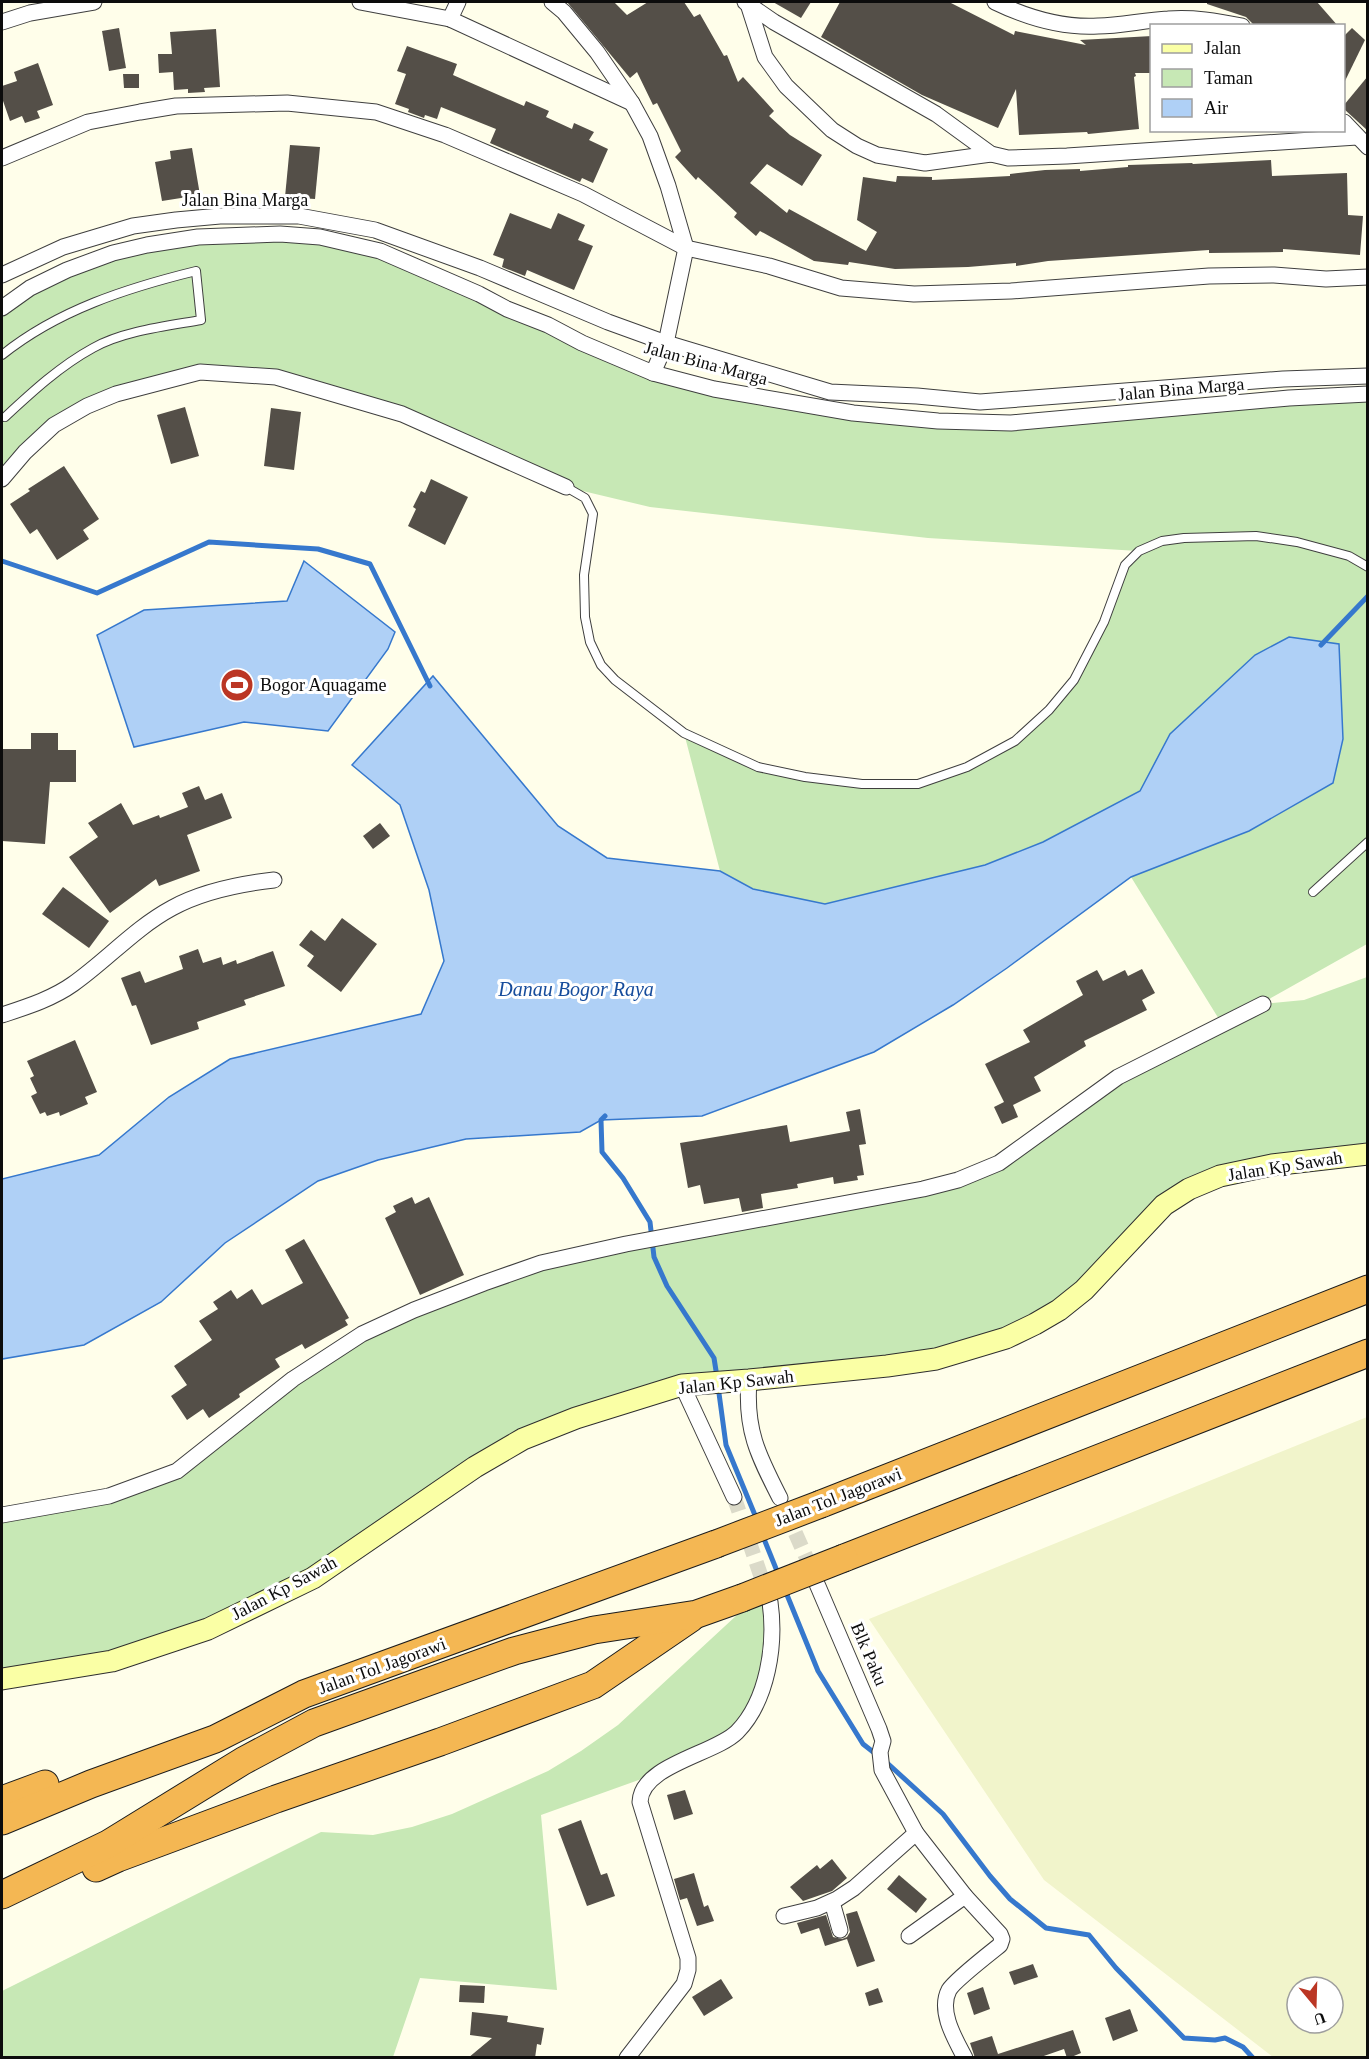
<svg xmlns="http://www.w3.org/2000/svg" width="1369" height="2059" font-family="Georgia,serif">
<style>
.farmland{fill:#f1f4cb;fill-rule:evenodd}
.green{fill:#c7e8b5}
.water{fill:#afd0f6;stroke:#3678cd;stroke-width:1.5}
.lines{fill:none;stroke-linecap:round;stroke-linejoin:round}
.stream{stroke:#3678cd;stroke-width:5}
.building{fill:#544f48}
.street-tunnel{stroke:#dbdac9;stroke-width:15;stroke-dasharray:15 8;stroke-linecap:butt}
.lane-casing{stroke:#3f3f3f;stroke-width:10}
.street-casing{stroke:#3f3f3f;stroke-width:17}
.secondary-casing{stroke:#2e2e2e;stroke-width:23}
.highway-casing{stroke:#1d1d1d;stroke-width:29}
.lane{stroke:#fff;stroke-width:8}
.street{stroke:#fff;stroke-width:15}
.secondary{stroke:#faffa5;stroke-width:21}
.highway{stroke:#f4b753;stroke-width:27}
.highway-bridge-casing{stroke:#1d1d1d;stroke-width:29;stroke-linecap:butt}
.highway-bridge{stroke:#f4b753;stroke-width:27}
.labels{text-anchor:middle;stroke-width:6;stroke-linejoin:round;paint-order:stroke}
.street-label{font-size:18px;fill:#0c0c0c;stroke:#fff}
.poi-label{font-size:18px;fill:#0c0c0c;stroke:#fff;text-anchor:start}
.water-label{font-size:20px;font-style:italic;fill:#164c9c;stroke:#fff}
</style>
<rect width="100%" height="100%" fill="#fffeea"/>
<path class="farmland" d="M1367,1417V2057H1273L1044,1880L869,1619ZM1297,1987H1333V2023H1297Z"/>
<g class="green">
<polygon points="280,234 380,251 653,373 938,421 1367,395 1367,944 1246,1012 1263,1004 1304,1000 1367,977 1367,1152 1189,1189 1059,1310 936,1359 690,1384 522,1440 313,1578 208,1629 2,1679 2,1515 109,1496 177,1471 362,1334 541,1263 923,1189 999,1163 1118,1077 1222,1024 1131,877 1249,831 1333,783 1343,739 1339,644 1255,655 1170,734 1140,791 1043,842 985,865 825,904 753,889 720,871 684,733 758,767 861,783 918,784 967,767 1015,741 1074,680 1125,565 1138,551 928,538 650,507 566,487 402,414 276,377 163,380 54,425 2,479 2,309 113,253"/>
<polygon points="765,1589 773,1648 736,1733 661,1772 541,1815 557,1990 420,1978 393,2057 2,2058 2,1991 321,1832 373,1835 412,1827 452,1814 548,1771 581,1751 618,1725"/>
</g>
<g class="water">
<polygon points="304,561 395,632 388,649 328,731 244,722 134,747 97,635 144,610 287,601"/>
<polygon points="1289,637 1339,644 1343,739 1333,783 1249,831 1131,877 1007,968 953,1005 874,1052 702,1116 601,1120 580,1132 466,1139 378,1160 318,1181 225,1243 161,1302 84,1345 2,1359 2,1179 99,1155 169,1097 230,1059 421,1014 444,961 429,890 400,805 352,765 433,676 558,826 607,858 720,871 753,889 825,904 985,865 1043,842 1140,791 1170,734 1255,655"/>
</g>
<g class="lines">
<g class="stream">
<polyline points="2,561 97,593 209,542 318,549 370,564 430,686"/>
<polyline points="1321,645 1368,596"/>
<polyline points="605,1116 601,1120 602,1152 623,1178 650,1222 654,1257 667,1286 714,1358 717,1377"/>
<polyline points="718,1386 726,1445 757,1520"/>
<polyline points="762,1534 779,1576"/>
<polyline points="785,1590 818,1671 863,1744 877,1755"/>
<polyline points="885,1761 943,1814 990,1876 1010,1899 1046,1928 1089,1935 1116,1968 1184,2038 1215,2040 1225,2038 1243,2047 1253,2058"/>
</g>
</g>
<g class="building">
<polygon points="567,2 614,2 627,15 648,2 684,2 694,17 700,14 724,56 727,55 738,82 743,77 774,111 769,116 790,135 822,155 802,186 767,164 750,183 787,213 789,209 866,251 877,232 857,220 863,177 896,182 897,176 932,177 932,180 972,178 1010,176 1010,174 1045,170 1080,169 1080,171 1128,167 1128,165 1192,163 1193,164 1271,160 1272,176 1347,173 1348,215 1363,216 1360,255 1283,249 1283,252 1209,253 1209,250 1048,261 1016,266 1016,263 968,267 895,269 849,262 848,265 814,261 760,231 756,236 734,217 737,213 698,177 696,180 675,157 681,151 657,103 653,105 637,72 630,78"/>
<polygon points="773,2 811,2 801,18"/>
<polygon points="840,2 949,2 1014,35 1015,31 1086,45 1080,40 1152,36 1152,73 1135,73 1136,76 1134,77 1139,129 1088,134 1087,132 1019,135 1016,89 998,128 922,95 821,37"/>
<polygon points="1207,2 1317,2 1338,26 1255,26 1246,17 1207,4"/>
<polygon points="119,28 126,68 109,71 102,31"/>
<polygon points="1352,28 1365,40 1344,83 1344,36"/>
<polygon points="216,29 220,87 204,88 205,92 188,93 188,89 174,90 173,72 159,73 158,54 172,54 170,32"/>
<polygon points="407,46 457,64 453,75 524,106 526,101 549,111 546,117 572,129 574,123 594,132 589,140 608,149 593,183 582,178 580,182 490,143 496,129 441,107 437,119 425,115 424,118 408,112 409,109 395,104 406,74 397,71"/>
<polygon points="38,63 53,105 37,111 40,118 25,123 22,116 10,121 2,98 2,86 17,81 14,72"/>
<polygon points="123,74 139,74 139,88 124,88"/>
<polygon points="1368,76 1368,131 1344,109 1344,105"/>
<polygon points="290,145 320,147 315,199 285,197"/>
<polygon points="192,148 200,195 162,201 155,162 171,159 170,151"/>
<polygon points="510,213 551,229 558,213 585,225 578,240 593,246 574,290 527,270 525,276 502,267 504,259 493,255"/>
<polygon points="185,407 199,456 171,464 157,415"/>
<polygon points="271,408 301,412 294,470 264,466"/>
<polygon points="64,466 99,519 83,530 89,539 57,560 37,529 30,534 10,504 30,491 28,489"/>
<polygon points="431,479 468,497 445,545 408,526 416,509 413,507 421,491 425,493"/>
<polygon points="31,733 58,733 58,750 76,750 76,782 50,782 45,844 2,841 2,749 31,749"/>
<polygon points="199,786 205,800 222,793 232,818 187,835 200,871 159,886 156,879 110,913 69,857 98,837 88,823 121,803 133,825 159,815 160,818 188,807 182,793"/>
<polygon points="380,823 390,836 373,849 363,836"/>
<polygon points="63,887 109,921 89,948 42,914"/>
<polygon points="342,918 377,944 341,992 307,966 314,956 299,945 311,930 325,941"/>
<polygon points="198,949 203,963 221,957 223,965 236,960 237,964 273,951 285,986 244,1000 246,1005 197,1022 199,1029 151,1045 136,1005 132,1006 121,978 140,971 145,983 183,969 179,956"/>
<polygon points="1142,969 1155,993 1142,1000 1147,1010 1084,1041 1086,1046 1034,1077 1041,1091 1013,1105 1018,1117 1002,1124 994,1107 1004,1102 985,1064 1030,1042 1023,1030 1083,995 1076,981 1097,970 1103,981 1125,970 1128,976"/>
<polygon points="75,1040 97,1092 85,1097 88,1104 60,1116 59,1112 47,1116 45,1112 40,1114 31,1096 37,1093 30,1078 34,1076 27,1061"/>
<polygon points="860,1109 866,1144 859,1145 864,1175 857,1176 858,1180 834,1184 833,1177 797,1184 798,1188 761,1194 763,1208 742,1212 739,1198 704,1204 700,1185 688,1188 680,1143 787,1125 790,1142 850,1131 846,1112"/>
<polygon points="412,1197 415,1204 429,1197 464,1275 420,1295 385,1218 396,1212 393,1206"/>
<polygon points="304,1239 349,1318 345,1320 348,1325 305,1349 302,1344 275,1359 280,1367 239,1394 240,1397 209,1418 203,1409 187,1420 171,1396 187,1385 174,1366 212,1340 199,1321 218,1309 213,1302 231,1290 237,1299 252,1289 262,1305 303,1283 285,1250"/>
<polygon points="685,1790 693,1814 674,1820 667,1795"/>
<polygon points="581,1820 601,1875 607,1873 615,1896 587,1906 558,1829"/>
<polygon points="832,1859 847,1878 832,1891 803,1901 790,1887 817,1865 820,1869"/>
<polygon points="694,1873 704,1907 708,1905 714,1921 697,1926 687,1898 680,1900 674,1879"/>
<polygon points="899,1875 927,1899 916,1913 887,1889"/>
<polygon points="857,1911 875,1961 857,1967 847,1939 825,1946 819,1928 801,1934 797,1923 826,1915 833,1937 842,1939 847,1937 850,1932 846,1914"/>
<polygon points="1033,1964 1038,1977 1014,1985 1009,1972"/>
<polygon points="721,1979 733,1998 704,2016 692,1997"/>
<polygon points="460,1985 485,1986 484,2003 459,2002"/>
<polygon points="983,1987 990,2009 974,2015 967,1993"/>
<polygon points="878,1988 883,2002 869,2006 865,1993"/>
<polygon points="1130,2009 1138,2031 1113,2041 1105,2018"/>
<polygon points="472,2012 508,2016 507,2022 544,2028 541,2045 537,2044 535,2058 468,2058 492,2038 470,2035"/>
<polygon points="1073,2030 1081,2053 1069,2058 1067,2058 1064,2049 1038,2058 975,2058 970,2043 992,2036 998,2054"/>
</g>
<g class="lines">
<g class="street-tunnel">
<polyline points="734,1497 767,1594"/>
<polyline points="786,1512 814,1575"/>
</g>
<g class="lane-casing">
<g id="lane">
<path d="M2,355C58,310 127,288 196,271L201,320C167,326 123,331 93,348C60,366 32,392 5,417"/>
<polyline points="566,487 585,498 593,514 584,575 585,617 590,642 601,665 615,680 684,733 758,767 805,777 862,784 918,784 967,767 1015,741 1049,710 1074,680 1104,622 1125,565 1139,551 1162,541 1184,538 1256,536 1297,542 1349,556 1368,567"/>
<polyline points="1313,892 1368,842"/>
</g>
</g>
<g class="street-casing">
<g id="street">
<polyline points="360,2 450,19 632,103"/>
<polyline points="552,2 564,12 597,52 632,103 650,136 668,186 686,248 666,343 653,373"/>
<polyline points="745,2 774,22 936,114 991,154 1008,158 1067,156 1357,137"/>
<path d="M995,2C1026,17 1063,28 1098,26C1121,26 1144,20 1168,19C1193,17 1217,21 1242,26"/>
<polyline points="748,4 765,57 786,86 832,130 857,146 877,155 925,163 991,154"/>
<polyline points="450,19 458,2"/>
<polyline points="2,22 30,13 94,2"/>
<polyline points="1344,122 1368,147"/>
<polyline points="2,158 88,122 140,112 176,106 287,103 376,112 445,135 583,194 686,248 769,266 841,288 914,294 1011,291 1209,276 1274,275 1326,279 1368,277"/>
<polyline points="2,275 63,247 133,226 176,220 220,216 299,216 375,230 480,268 608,322 666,343 830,392 917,396 980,402 1283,379 1368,376"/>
<polyline points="2,308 30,288 67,270 113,253 147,245 198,237 280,234 320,237 380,251 479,294 507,309 548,325 582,343 653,373 714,389 853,413 938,421 1011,423 1289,398 1368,394"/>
<polyline points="2,479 25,452 54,425 87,406 116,394 200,372 276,377 402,414 566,487"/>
<path d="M2,1015C26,1007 52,999 73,984C107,960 135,928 172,908C203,891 239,884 274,880"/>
<path d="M749,1380C745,1430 758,1455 780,1498"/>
<polyline points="682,1385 734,1497"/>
<polyline points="2,1515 109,1496 177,1471 293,1379 362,1334 414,1310 484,1283 541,1263 626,1244 923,1189 958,1180 999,1163 1118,1077 1263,1004"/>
<path d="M817,1584L879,1729L883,1741L880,1752L882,1770L916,1833L965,1896L1000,1934L1002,1939L1000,1945C990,1953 954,1981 949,1990C938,2011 955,2039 965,2058"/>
<polyline points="832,1902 840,1930"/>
<polyline points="784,1916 817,1908 837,1899 854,1888 916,1833"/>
<polyline points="909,1936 965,1896"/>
<path d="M627,2058L684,1984L688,1970V1958L640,1802C641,1765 715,1754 737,1732C768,1700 776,1644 770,1602"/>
</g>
</g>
<g class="secondary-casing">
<polyline id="secondary" points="2,1679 112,1661 208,1629 313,1578 475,1467 523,1439 576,1418 682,1385 749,1380 887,1366 936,1359 1006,1338 1035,1324 1059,1310 1084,1290 1164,1205 1189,1189 1220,1176 1272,1165 1368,1154"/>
</g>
<g class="highway-casing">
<g id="highway">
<polyline points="821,1504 1368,1289"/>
<polyline points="844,1558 1368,1353"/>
<polyline points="2,1800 45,1784"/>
<polyline points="2,1821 91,1784 215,1739 304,1694 716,1544"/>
<polyline points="96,1868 118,1858 276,1799 440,1742 593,1685 691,1618"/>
<polyline points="2,1895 108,1844 243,1761 314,1723 514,1651 594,1630 697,1614 742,1598"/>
</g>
</g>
<use href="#lane" class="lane"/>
<use href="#street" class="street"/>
<use href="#secondary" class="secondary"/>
<use href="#highway" class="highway"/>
<g class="highway-bridge-casing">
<g id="highway-bridge">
<polyline points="716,1544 821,1504"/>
<polyline points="742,1598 844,1558"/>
</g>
</g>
<use href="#highway-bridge" class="highway-bridge"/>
</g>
<defs>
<g id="stadium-disc" transform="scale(1.725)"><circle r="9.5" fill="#bb3624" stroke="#fff"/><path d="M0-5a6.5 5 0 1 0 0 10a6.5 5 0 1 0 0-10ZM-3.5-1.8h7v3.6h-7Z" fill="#fff"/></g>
</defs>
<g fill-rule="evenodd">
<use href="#stadium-disc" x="237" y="685"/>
</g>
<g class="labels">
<g class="street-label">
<text x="245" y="206">Jalan Bina Marga</text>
<text transform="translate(706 363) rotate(15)" y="6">Jalan Bina Marga</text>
<text transform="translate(1181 389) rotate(-5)" y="6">Jalan Bina Marga</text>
<text transform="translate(1285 1166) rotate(-9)" y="6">Jalan Kp Sawah</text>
<text transform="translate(736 1382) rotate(-6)" y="6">Jalan Kp Sawah</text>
<text transform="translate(838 1497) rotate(-21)" y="6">Jalan Tol Jagorawi</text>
<text transform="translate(284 1588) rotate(-28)" y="6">Jalan Kp Sawah</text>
<text transform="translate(869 1654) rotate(67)" y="6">Blk Paku</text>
<text transform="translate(382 1666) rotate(-20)" y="6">Jalan Tol Jagorawi</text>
</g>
<g class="poi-label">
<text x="260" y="691">Bogor Aquagame</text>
</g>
<g class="water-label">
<text x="576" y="996">Danau Bogor Raya</text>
</g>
</g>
<rect width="1369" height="2059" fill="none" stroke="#0c0c0c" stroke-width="6"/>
<rect x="1150" y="24" width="195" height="108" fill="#ffffff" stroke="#9e9e9e" stroke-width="1.5"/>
<rect x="1162" y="44" width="30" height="9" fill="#faffa5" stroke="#9e9e9e" stroke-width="1.5"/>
<text x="1204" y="54" font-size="18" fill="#0c0c0c">Jalan</text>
<rect x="1162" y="69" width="30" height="18" fill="#c7e8b5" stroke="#9e9e9e" stroke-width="1.5"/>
<text x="1204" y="84" font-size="18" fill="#0c0c0c">Taman</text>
<rect x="1162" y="99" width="30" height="18" fill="#afd0f6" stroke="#9e9e9e" stroke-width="1.5"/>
<text x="1204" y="114" font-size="18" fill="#0c0c0c">Air</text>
<g transform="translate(1315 2005) rotate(161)"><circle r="28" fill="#ffffff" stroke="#9e9e9e" stroke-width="1.5"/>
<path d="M0-4.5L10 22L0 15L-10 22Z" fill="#bb3624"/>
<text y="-9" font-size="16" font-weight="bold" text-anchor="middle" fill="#0c0c0c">U</text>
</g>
</svg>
